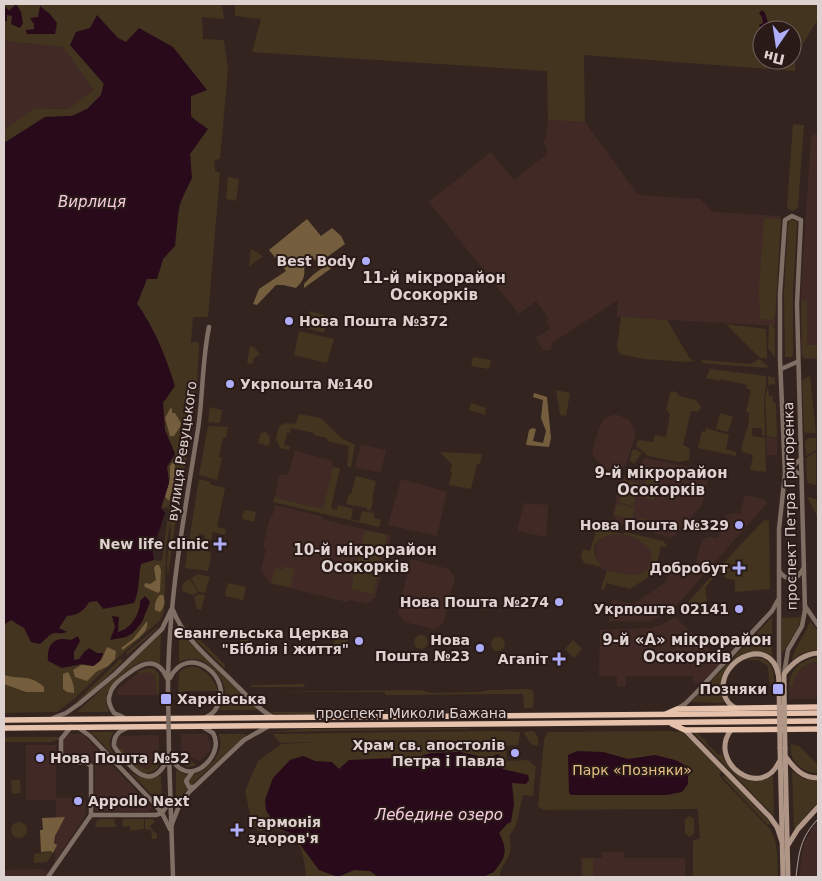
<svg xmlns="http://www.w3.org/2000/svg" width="822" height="881" font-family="'DejaVu Sans',sans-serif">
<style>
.built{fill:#412a25}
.green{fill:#42341f;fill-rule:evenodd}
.forest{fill:#755e3e}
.water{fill:#280a1b}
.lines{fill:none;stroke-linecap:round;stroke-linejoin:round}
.tertiary{stroke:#7e6e64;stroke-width:4.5}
.secondary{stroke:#af9686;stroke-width:5}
.trunk{stroke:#e6c2ac;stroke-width:5.5}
.tram{stroke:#aea19e;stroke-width:1}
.tertiary-bridge{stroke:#7e6e64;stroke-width:4.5}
.secondary-bridge{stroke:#af9686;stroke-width:5}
.poi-dot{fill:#aeaefa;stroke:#2a1a17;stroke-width:2}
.labels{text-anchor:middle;stroke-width:4;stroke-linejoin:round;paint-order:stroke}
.poi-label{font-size:14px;font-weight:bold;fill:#ded2d0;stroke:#2a1a17;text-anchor:end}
.street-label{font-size:14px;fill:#ded2d0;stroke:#2a1a17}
.park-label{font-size:14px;fill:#e5be86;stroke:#2a1a17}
.water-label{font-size:15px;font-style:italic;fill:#f7cee1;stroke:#2a1a17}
.neighbourhood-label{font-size:15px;font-weight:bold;fill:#ded2d0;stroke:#2a1a17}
</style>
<rect width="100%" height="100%" fill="#342420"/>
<g class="built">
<polygon points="4,41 63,47 94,90 68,109 35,108 4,130"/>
<polygon points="548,120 585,122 638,195 700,199 713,212 781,216 775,326 617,317 618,300 552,343 551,350 543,350 536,338 551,328 546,321 549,318 536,301 519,314 429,202 491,152 514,180 548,153 543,141 545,140"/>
<polygon points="818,133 818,359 804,359 801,356 801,291 811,138 814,134"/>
<polygon points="613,415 618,415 629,420 635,430 635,436 626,464 622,468 611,471 604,469 592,454 598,431 604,419"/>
<polygon points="766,437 777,439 777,455 767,455"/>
<polygon points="361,445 386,450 381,473 355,467"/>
<polygon points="295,451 330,460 332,462 333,467 323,509 276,498 275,496 279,475 288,475"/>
<polygon points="645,458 710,471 702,505 672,538 621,524 614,517 613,514 620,480 637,469"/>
<polygon points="401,479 447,492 437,536 388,525"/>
<polygon points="745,495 765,500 767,503 677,605 664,615 651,620 642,622 609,621 612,599 627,603 635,603 665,583 671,571 688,574 695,567 700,545 703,540 708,537 718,538 722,521 727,515 735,513 740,514"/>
<polygon points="524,503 548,505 546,537 517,531"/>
<polygon points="275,505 321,516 324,520 391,535 375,598 367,604 350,600 347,602 269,583 261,569 266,549 263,546 270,518 273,514"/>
<polygon points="616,533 640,539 648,545 652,553 652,558 649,568 643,573 632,576 603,569 598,563 595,550 597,543 604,535"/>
<polygon points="411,559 449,569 455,578 443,624 434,629 405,622 398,613"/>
<polygon points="675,617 722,661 699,685 693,682 693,676 626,676 626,686 617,686 617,676 599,676 600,630 651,628 661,625"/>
<polygon points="818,661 818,699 789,699 789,686 793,686 793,681 797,673 809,663"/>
<polygon points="142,670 159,674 159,695 117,695 117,690"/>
<polygon points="66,734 82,734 85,736 152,808 148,812 97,811 94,809 95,767 85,759 65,758 62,754 61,742"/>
<polygon points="181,734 207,734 211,744 210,751 199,761 182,753"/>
<polygon points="159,735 159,750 156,753 154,762 148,769 141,768 132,763 123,749 119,749 116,738 123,736"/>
<polygon points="26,745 56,745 56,798 82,798 86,800 86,814 55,862 56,800 26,800"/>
<polygon points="818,824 818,877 799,877 804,843 814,826"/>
<polygon points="602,852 624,852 624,858 685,858 685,877 581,877 581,858 602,858"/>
<polygon points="42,869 48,872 44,877 4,877 4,870"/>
</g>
<g class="green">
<path d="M4,4H222L224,19L202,17L203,39L224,40L228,70L220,159L214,160L215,171L220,173L208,317H193L191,342H198L199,344L197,385L187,446L185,452L187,456L180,492L168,575C164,558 173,540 170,523L166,548L164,613L160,620L110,665L75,698L57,712L4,713V624L11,620L25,628L28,635L65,619L67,616L89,602L97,601L137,578L141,563L154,560L162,561L169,507L161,508L169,483L167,467L175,454L165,430L163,403L143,312L137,304C144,284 137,283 159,273L163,259L167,255L191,167L190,154L197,144V121C187,114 190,107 191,96L197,94L104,78L101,95L87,109L72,116L45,117L4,143V130L35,108L68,109L94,90L63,47L4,41Z"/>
<path d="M235,4H818V19L801,47L795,61V71L584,55L585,122L548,120L547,71L252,52L261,19L235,16ZM762,30H792V60H762Z"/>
<polygon points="793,124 804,125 798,207 793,211 787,208"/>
<polygon points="228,177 239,179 236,201 226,199"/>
<polygon points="764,218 781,219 775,316 774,318 771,320 760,319 759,289"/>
<polygon points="790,220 796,221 797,224 793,292 793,353 792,357 785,357 784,293 788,224"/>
<polygon points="251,249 263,256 249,267"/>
<polygon points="807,300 807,345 816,345 818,358 805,358 803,356 801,304 803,301"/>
<polygon points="310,311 324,315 327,318 324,333 306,328"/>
<polygon points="621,317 667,320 690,359 695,361 687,362 644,359 620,354 617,347"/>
<polygon points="726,324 766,329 767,358 760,358"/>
<polygon points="769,325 772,325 775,329 775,358 768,348"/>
<polygon points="299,331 334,339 327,363 294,355"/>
<polygon points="250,346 254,347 260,354 254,358 252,364 247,363"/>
<polygon points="473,357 491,360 489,369 471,366"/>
<polygon points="759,359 768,366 767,368 702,363 702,360 751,364"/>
<polygon points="710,369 766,376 766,387 764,397 765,436 762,435 762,428 752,428 752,436 765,438 766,472 750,470 753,455 743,452 741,449 747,428 748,428 749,413 746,412 751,390 746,388 747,385 721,379 720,381 706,378"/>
<polygon points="768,376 775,378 775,384 768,385 769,396 773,396 773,403 776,403 777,438 767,436 765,397 768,387"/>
<polygon points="810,376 816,433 807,433 804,432 802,380"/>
<polygon points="556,390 570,393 566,416 560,415"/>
<polygon points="671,391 676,392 679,396 696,400 701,407 698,412 691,411 683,445 690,448 689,460 679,462 648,456 636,446 638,440 653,442 655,435 666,437 670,414 666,409"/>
<polygon points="471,403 486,408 485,415 469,410"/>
<polygon points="210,407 222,410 220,423 208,422"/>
<polygon points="720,413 733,417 728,432 716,429"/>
<polygon points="299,414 321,418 341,438 355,445 351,467 347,466 349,446 327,441 327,438 314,435 314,433 291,428 290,433 287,433 284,445 290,446 289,450 280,448 276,439 279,426 286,423 293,424 296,423"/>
<polygon points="208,426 228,427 226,438 223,438 219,457 222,458 217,480 199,475"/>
<polygon points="706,428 729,435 726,449 736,452 736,456 698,448 702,431 705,432"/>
<polygon points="266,432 270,437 269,446 258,443 261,433"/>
<polygon points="808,438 816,438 816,450 806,456 805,442"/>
<polygon points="635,449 642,453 634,464 630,460 632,451"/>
<polygon points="440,452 482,454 480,464 477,464 471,489 449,485 452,472 450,471 452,465"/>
<polygon points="816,452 816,485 808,483 807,480 806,458"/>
<polygon points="333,467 340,468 331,508 337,510 338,505 353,509 351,519 359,521 362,511 374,513 374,518 381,520 379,527 273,502 275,496 276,498 323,509"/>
<polygon points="649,469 661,472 654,500 642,497"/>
<polygon points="356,476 376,481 372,499 374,500 370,511 367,510 367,508 346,504 349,494 351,494"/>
<polygon points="199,479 210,482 210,484 225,488 217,527 226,529 225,535 213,532 210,545 204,544 205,535 199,534 197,543 189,541"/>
<polygon points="625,480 639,483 633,506 619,502"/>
<polygon points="807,497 816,499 818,508 817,516"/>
<polygon points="617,504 635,508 632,519 614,515"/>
<polygon points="244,510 256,512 254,522 242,519"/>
<polygon points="640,518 653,521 651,529 638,526"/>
<polygon points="764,520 769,521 770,589 735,592 735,580 726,578 717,570"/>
<path d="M598,525L608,527V531L624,534L625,532L663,541L668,547L661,546L655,573L630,589L606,583L604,590L601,589L607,570C622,573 635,580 649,568L652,553C635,522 573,531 602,567L584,563L581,557L583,549L590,551Z"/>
<polygon points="365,530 387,535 373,594 351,589"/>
<polygon points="188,547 210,552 211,558 208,571 185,568"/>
<polygon points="284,566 295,569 290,587 271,583 275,568 283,570"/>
<polygon points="714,573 715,576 705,588 707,601 695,617 685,606"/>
<polygon points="198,574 210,577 205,593 199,592 191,578"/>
<polygon points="190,579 198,592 193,595 182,591 183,583"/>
<polygon points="228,583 246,587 243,600 225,596"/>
<polygon points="199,594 205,595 201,610 197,609 194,597"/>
<polygon points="476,599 488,602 486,610 475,607"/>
<path d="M772,617V656C742,638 711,673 724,703L691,702Z"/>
<polygon points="801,617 798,627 782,654 782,618"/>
<path d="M810,621L818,631V649L801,654L792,660C794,646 806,635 810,621Z"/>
<polygon points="184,623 225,665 224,668 194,638"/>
<polygon points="157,627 157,629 126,656 127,652"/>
<path d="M179,629L191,644L257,710H219C223,705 226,699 225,692C225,678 208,660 195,659C189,658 184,660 179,662Z"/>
<path d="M161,634L160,664C155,661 150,660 145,661C134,662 107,685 106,697C105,702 107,707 109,712H77Z"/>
<circle cx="421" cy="642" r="7"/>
<circle cx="341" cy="643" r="7"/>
<circle cx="498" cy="644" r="7"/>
<polygon points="239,638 248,639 251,648 247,652 244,652"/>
<polygon points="573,640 582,649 574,658 565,649"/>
<path d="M818,657V661C805,663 794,672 793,686H789C790,669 801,660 818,657Z"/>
<path d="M751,658C778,655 774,679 774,696L769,681L768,666L758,660H746Z"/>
<polygon points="120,659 122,659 122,662 91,692 72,706"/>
<path d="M193,666C205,669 215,680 218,691H186L178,693L179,672L185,668Z"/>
<polygon points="147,668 154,669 159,674 159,694 157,692 155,675 147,672 139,674 137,672"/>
<polygon points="305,684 304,687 251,687 251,685"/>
<polygon points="528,689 532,690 534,694 533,706 531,708 524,708 523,694 385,695 385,692 265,692 257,695 263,692 421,690 430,693 479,692 490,690"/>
<polygon points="472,711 468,712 274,714 270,712"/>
<polygon points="466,728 476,729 265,732 305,729"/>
<path d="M679,730L693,741L722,772L719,774L722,779L770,829C779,843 777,861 778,877H693V842L694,840L700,839L698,809L543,810L538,806L544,740L548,732L669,731L679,732Z"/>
<path d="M494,731L520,732L518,745L506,746L507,761L528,760L536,767L533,796L523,795L516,825L509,837C515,856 502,862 499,877H306C305,861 302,848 293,834L276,829L258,831L252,823L245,791L258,761L281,744L318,742L281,743L274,736V734Z"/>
<polygon points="534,731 538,738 538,745 536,746 531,744 523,732"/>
<path d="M692,731L697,732L702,738L705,739C706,746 715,749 718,755L721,754L720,750C730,773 748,790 773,776L774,816Z"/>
<path d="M91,732H114C109,739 108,744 112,751C125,768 137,786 161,775L162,798L160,802H159Z"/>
<path d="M218,734H247L191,785L176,802V770C181,773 185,775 191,775C207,773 228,750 218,734Z"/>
<polygon points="4,737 60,737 57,740 52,742 4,742"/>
<path d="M117,739L119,749H123C128,759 136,768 148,769L154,763L153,756L159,750L158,768C146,778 136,770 127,760C121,753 115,748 117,739Z"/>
<path d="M791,744L799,746L818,765V773C802,773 788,761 791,744Z"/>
<polygon points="180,752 183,757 197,765 188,767 182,764 179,758"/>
<polygon points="792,771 804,779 818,781 818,802 794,829"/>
<polygon points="724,775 731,781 771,823 768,825 723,778"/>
<polygon points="11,780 20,780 21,793 12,794"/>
<polygon points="689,816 694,819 694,833 690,837 685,834 685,820"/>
<polygon points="102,819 114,819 116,827 96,827 95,825 98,820"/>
<polygon points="123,819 144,819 144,829 130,831 130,826 122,827"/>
<polygon points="145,819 153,819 155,822 150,826 152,830 157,834 157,839 152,839 151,830 145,829"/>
<circle cx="19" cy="830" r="8"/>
<polygon points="51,851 53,853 47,862 34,863 34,854"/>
<polygon points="583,858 593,859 593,877 583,877"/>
</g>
<g class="forest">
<path d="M307,219L321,236L332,228L341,236L345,244L319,263L311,257H306C301,269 310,275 296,288L283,285H276L257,305L253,304L259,289L286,271L269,250Z"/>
<path d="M333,264V267L304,288V284C312,275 321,267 333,264Z"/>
<polygon points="534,393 547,397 551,438 549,447 526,445 529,430 532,428 536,429 533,441 543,443 546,431 541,418 543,400 533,397"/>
<polygon points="172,408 172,413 175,413 181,423 180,427 174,436 170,436 165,418 170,409"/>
<polygon points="173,462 175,462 174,483 169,501 165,497 170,479 170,466"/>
<polygon points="156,565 159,565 161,570 160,591 158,593 145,587 144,585 146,583 150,584 156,580 154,568"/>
<path d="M160,595H163C166,601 164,608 160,612L155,610C154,606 156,598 160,595Z"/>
<path d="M147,621C150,634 131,642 123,650L121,648L133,639Z"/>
<polygon points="107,647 116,651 115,659 108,666 96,672 87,681 75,677 73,670 81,665 94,666 102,659"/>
<path d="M68,672C71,676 75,688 74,693L67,692L63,689V674Z"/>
<path d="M4,675C21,680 30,674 44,687V692H26L4,684Z"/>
<polygon points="65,817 55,836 54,843 57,845 53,853 51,851 41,852 40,830 43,830 42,818"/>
</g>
<g class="water">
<polygon points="16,4 21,12 23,23 20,28 11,24 12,16 7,15 7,21 4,21 4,5 9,11"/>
<polygon points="40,6 50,14 57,23 55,34 27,34 26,30 34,29 34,24 30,18 38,17"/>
<polygon points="762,10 765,13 770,29 761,29 759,25 763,23 762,17 759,13"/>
<path d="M97,15L118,38L126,42L139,28L173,47L207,90L191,96V117L208,129L190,154L192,178L179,205L175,246L163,259L157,279H147L137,304C155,329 166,357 175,386L163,403L165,430L175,454L167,467L169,483L161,508L165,513L156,540L150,546L152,549L154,560L141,564C138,577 140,590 134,603L103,609L97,601L89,602C84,611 78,615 67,616L59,628L67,632C62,634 60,633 55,633C50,633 44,641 40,644L31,642L24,628L11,620L4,625V143L45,117L72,116L87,109L101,95L104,84L70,45L76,32L90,28Z"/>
<path d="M145,596L150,602L142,622L133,633L126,637L110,640L115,627L112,616L119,617L118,632C131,629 140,614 140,601Z"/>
<path d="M78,636L80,641L74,652V660L79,659L84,652L89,648L97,653H103L100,661L93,666L82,664L62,668L48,661C47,645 53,636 71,640Z"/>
<polygon points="577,751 603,752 628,759 655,755 675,760 685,765 688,770 688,784 682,792 667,795 571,795 569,793 568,755"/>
<path d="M460,752L487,758L499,754L503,769L528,775L529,780L526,784L512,783L514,804L511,822L507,824L499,833C505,844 508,854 499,865C497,868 495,870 494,872L483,877H378L370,871L354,870L338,877L319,870L296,839V835L277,828L266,810L265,800L273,778L290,760L303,756L315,761L332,762L339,769L349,760L417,757L431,753Z"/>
</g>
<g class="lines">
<g class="tertiary">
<polyline points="781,369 797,362"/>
<polyline points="785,460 789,463 795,464 801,459"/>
<polyline points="785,474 794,470 801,476"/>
<path d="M779,571C787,582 797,581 803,569"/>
<polyline points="805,606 818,625"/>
<path d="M173,610C184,640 214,662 235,684C247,695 258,710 273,717"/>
<polyline points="779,672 779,529 785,474 780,359 780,294 785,220 792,216 801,220 797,304 805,610 802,626 788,650 784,674"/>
<path d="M170,678C188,641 235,678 217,707C214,713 211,715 206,717"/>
<path d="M168,689C168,602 184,516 198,429C203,396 202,361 209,327"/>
<polyline points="677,709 685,704 696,693 772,611 778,600"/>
<path d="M123,717L114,713C110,707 107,700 110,694C112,685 122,678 129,673C143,662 158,657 167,678"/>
<polyline points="53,718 66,713 79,704 115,674 162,629 171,610"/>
<polyline points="79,728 90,736 153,802 162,813 170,829"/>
<path d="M127,728C119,731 113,736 114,746C117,752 122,757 127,762C143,781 157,783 168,758"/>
<polyline points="169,754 173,877"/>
<path d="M169,756C173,761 177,768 183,770C200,778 224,751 213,733L203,727"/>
<polyline points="193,771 186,781 189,787 194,787"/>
<polyline points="91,815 156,815 162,813 170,801"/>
<polyline points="170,829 179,806 189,792 244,740 269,726"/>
<polyline points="48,877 91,815 91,766 87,763 64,761 61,758 61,739 71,727"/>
</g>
<g class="secondary">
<path d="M784,684V674C793,662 803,654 818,653"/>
<path d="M736,708C729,705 726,701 724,694C715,657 779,631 779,684"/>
<polyline points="685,730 770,817 777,827 782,842"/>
<path d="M731,730C707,762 761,801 779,762"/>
<polyline points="780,748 783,877"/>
<polyline points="785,748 788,877"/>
<path d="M785,756C794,768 802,778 818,778"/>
<polyline points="788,845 798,829 818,807"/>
</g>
<g class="trunk">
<polyline points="666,714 677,709 818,707"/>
<polyline points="4,720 818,713"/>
<polyline points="672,724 685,730 818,729"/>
<polyline points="4,728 818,721"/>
</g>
<path class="tram" d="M796,877C799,852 800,838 818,819"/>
<polyline class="tertiary-bridge" points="168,689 169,754"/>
<g class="secondary-bridge">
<polyline points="779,684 780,748"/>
<polyline points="784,684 785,748"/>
</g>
</g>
<g class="poi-dot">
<circle cx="366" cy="261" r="5"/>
<circle cx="289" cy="321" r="5"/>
<circle cx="230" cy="384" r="5"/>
<circle cx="739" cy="525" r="5"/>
<path d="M217.5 536.5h5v5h5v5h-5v5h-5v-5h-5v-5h5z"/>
<path d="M736.5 560.5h5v5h5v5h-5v5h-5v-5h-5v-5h5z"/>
<circle cx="559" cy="602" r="5"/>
<circle cx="739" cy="609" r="5"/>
<circle cx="359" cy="641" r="5"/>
<circle cx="480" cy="648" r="5"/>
<path d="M556.5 651.5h5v5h5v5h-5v5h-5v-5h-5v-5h5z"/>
<rect x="772" y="683" width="12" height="12" rx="2.5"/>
<rect x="160" y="693" width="12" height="12" rx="2.5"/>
<circle cx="515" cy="753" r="5"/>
<circle cx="40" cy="758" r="5"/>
<circle cx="78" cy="801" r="5"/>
<path d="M234.5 822.5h5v5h5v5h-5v5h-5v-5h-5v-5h5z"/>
</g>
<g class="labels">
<g class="poi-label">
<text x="356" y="266">Best Body</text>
<text x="299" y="326" text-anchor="start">Нова Пошта №372</text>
<text x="240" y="389" text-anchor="start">Укрпошта №140</text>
<text x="729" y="530">Нова Пошта №329</text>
<text x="209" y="549">New life clinic</text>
<text x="728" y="573">Добробут</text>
<text x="549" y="607">Нова Пошта №274</text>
<text x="729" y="614">Укрпошта 02141</text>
<text x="349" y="638">Євангельська Церква<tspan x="349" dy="16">"Біблія і життя"</tspan></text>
<text x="470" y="645">Нова<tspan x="470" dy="16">Пошта №23</tspan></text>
<text x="548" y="664">Агапіт</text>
<text x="767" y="694">Позняки</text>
<text x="177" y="704" text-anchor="start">Харківська</text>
<text x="505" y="750">Храм св. апостолів<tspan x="505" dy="16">Петра і Павла</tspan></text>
<text x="50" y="763" text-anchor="start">Нова Пошта №52</text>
<text x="88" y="806" text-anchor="start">Appollo Next</text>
<text x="248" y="827" text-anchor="start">Гармонія<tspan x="248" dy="16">здоров'я</tspan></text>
</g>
<g class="street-label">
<text transform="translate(182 451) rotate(-82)" y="5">вулиця Ревуцького</text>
<text transform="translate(790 506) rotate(-91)" y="5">проспект Петра Григоренка</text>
<text x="411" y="718">проспект Миколи Бажана</text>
</g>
<g class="park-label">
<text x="632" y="775">Парк «Позняки»</text>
</g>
<g class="water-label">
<text x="92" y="207">Вирлиця</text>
<text x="439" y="820">Лебедине озеро</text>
</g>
<g class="neighbourhood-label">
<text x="434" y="283">11-й мікрорайон<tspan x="434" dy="17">Осокорків</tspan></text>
<text x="661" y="478">9-й мікрорайон<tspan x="661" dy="17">Осокорків</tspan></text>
<text x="365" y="555">10-й мікрорайон<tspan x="365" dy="17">Осокорків</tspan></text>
<text x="687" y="645">9-й «А» мікрорайон<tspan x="687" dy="17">Осокорків</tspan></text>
</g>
</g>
<rect width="822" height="881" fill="none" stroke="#ded2d0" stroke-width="10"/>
<g transform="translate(777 45) rotate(193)"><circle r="24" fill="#2a1a17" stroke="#726461"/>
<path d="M0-4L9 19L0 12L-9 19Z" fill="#aeaefa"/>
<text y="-8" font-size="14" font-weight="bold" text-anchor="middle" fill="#ded2d0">Пн</text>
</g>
</svg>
